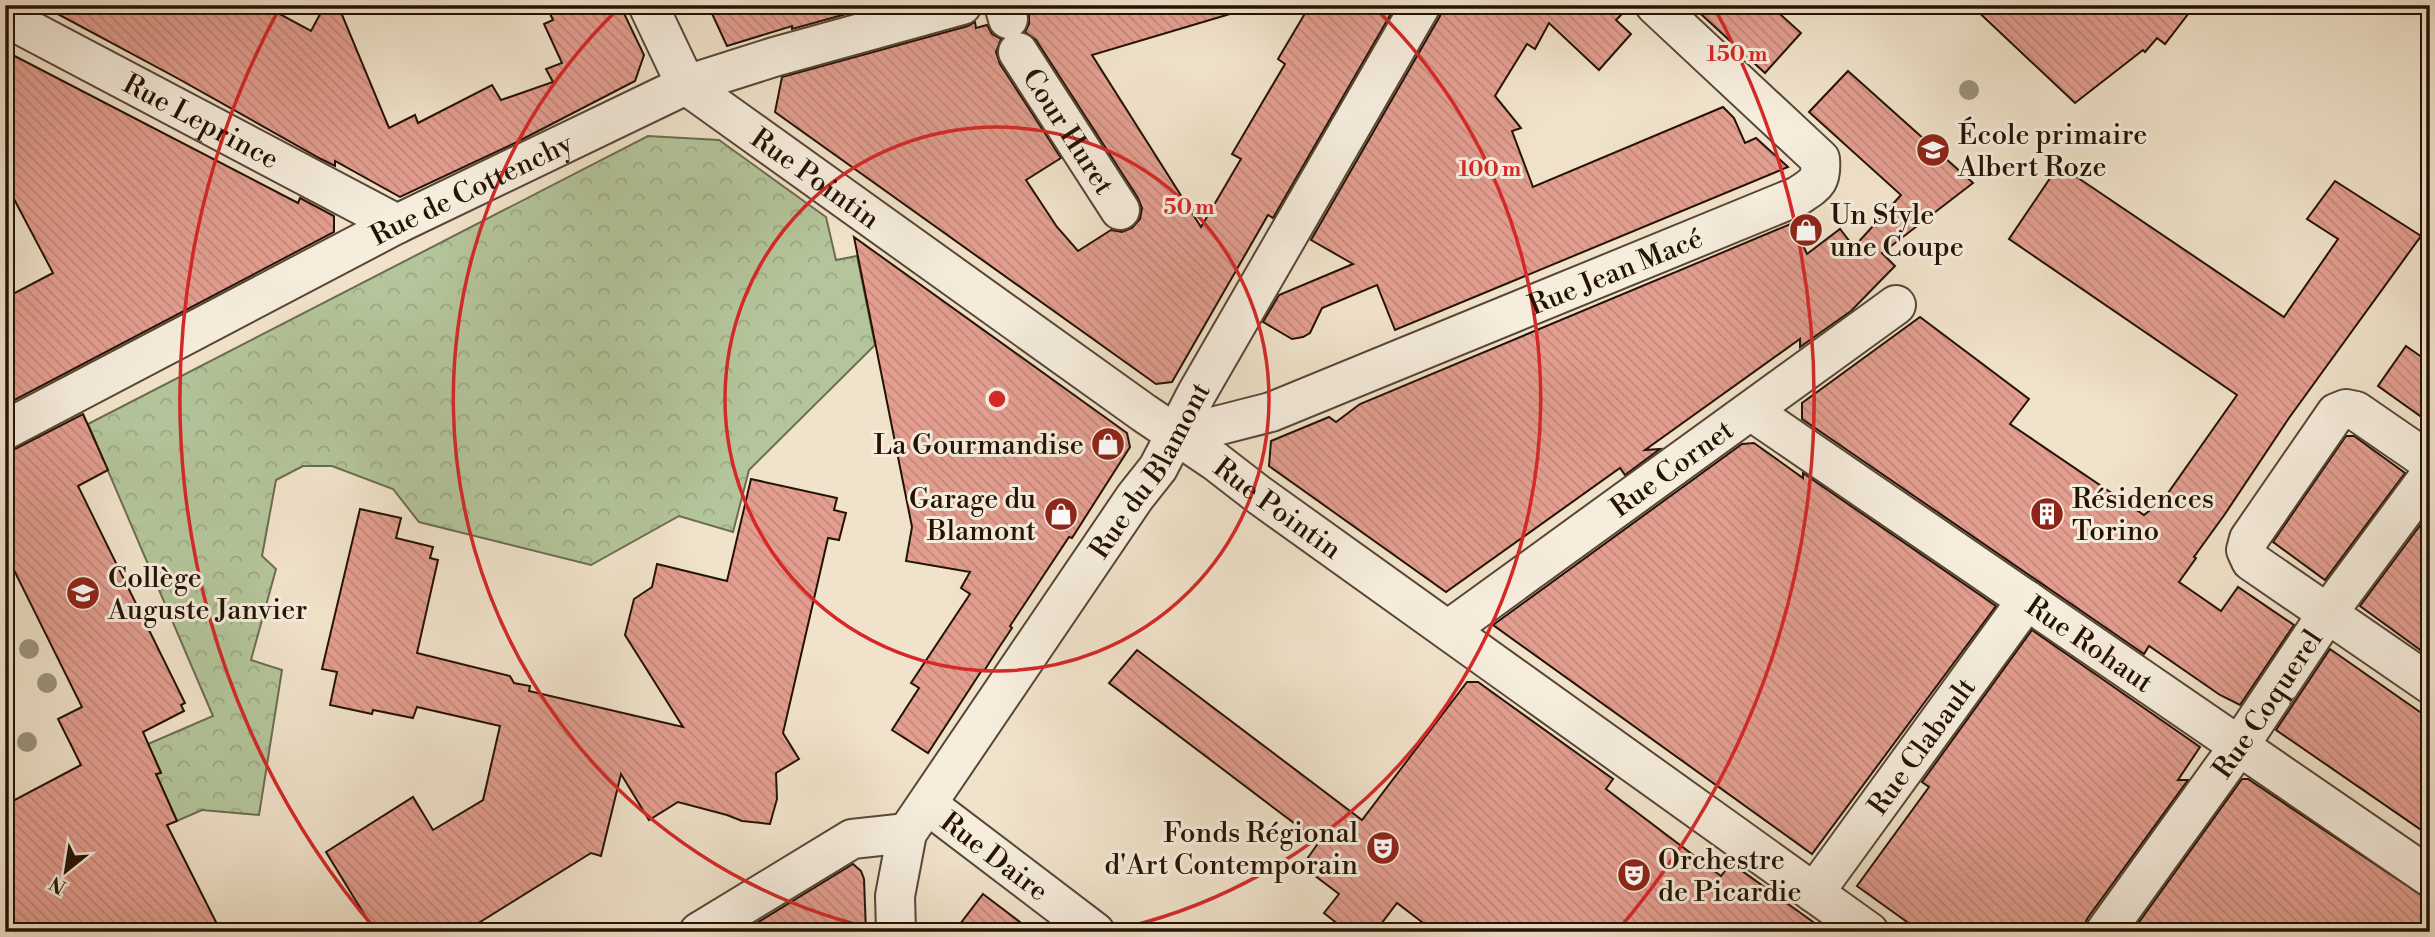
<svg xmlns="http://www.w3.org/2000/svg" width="2435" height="937" font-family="'Libre Bodoni',serif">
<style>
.park{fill:url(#park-crowns);stroke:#6c6c50;stroke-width:2}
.building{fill:url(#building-back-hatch);stroke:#241205;stroke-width:2}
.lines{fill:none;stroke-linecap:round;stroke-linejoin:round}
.minor-casing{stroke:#574636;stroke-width:42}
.minor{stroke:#f6eddd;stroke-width:38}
.tree{fill:#9c937b}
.ring{fill:none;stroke:#d62828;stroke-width:3.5}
.labels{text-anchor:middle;stroke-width:6;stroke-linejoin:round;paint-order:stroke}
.street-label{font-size:28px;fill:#241205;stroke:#f6eddd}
.poi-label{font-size:28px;fill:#241205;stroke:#f6eddd;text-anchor:start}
.centre{fill:#d62828;stroke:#f6eddd;stroke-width:3.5}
.ring-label{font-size:21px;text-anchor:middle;font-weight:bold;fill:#d62828;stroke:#f6eddd;stroke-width:6;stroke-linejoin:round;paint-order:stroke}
</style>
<defs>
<pattern id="park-crowns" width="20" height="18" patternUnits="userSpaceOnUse" patternTransform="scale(1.75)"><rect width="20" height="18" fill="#b4c59b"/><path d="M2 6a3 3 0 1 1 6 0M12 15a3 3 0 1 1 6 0" fill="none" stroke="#9ba884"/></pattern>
<pattern id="building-back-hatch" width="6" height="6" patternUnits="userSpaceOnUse" patternTransform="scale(1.75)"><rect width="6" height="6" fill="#e39e90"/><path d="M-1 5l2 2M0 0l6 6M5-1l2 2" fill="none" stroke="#c3877b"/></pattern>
</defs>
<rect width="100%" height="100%" fill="#f1e3cb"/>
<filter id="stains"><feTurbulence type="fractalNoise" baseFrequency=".00286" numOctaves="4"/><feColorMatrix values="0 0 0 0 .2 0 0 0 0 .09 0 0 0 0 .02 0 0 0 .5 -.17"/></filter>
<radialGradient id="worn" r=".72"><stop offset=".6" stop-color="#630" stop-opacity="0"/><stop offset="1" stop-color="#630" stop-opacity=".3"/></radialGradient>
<polygon class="park" points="648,136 719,140 826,217 836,260 857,256 875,345 749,470 733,532 679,516 591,565 419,522 393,489 332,466 303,466 276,480 262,556 276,569 251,660 282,670 259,815 202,810 177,821 156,774 161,772 148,744 213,716 88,424"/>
<g class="building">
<polygon points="41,5 263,5 311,31 325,5 338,5 389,128 415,115 418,123 492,85 501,100 553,82 546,69 562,63 544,24 553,20 546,5 620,5 644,55 635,81 517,142 400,197 335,161 335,166 321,159 177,78"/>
<polygon points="708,5 879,5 792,29 792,26 727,46"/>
<polygon points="1057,5 1229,5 1230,14 1092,55 1201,227 1241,159 1232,154 1285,64 1278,59 1310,5 1396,5 1273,218 1268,215 1172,382 1156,384 775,112 782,77 968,26 975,22 976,28 987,25 992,34 1001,39 996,52 1000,64 1061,158 1026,180 1057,227 1078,251 1111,230 1122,232 1132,228 1140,219 1142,208 1138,198 1036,40 1025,32 1029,24 1029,13"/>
<polygon points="1443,5 1631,5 1616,20 1631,34 1599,70 1549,23 1535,49 1527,44 1495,96 1521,128 1512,131 1533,187 1723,107 1734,118 1745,143 1756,138 1788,167 1395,330 1377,285 1322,308 1310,333 1303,337 1292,339 1263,322 1279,295 1353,264 1311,240 1440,16"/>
<polygon points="1691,5 1770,5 1801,33 1765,73"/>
<polygon points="1971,5 2195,5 2165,44 2157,38 2145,52 2143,50 2075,103"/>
<polygon points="5,51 298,203 300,198 334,216 334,232 5,405 5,298 53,273 5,182"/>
<polygon points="1848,71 1973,183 1882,253 1895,266 1851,311 1800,347 1800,339 1645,450 1660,449 1625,475 1620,468 1446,592 1269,466 1271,441 1329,417 1336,422 1360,404 1793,223 1807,254 1840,229 1854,247 1901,195 1809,112"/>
<polygon points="2059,165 2284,317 2338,239 2307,219 2335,181 2421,236 2289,418 2225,514 2194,557 2196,558 2179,582 2221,611 2238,587 2294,625 2240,705 2220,695 2149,646 2144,654 1802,419 1802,403 1920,317 2029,399 2010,424 2144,515 2163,500 2237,395 2009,239"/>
<polygon points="854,237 1127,433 1130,447 1072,538 1069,537 1010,626 1012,628 998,649 984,671 982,670 928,753 892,730 919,688 911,683 970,594 961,588 970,572 906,561 912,527"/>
<polygon points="2406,346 2430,363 2430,423 2378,386"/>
<polygon points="83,414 108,470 78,486 185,703 181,705 184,711 143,732 161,773 156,774 177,821 167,825 221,932 5,932 5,805 81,765 58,719 82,707 5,552 5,452 15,449"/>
<polygon points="2346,436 2354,436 2405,473 2325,580 2273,542"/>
<polygon points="1754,443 1803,478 1803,473 1996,606 1812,854 1493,625 1742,444"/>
<polygon points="751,479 837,498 834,510 846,513 839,540 828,538 783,733 799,759 776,773 777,799 770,824 742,821 727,815 678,802 649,820 621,774 601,856 591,853 464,932 375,932 326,852 413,797 433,830 483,800 500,726 417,707 413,718 373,710 372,714 330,705 337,672 322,669 360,509 401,518 396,538 433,547 430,558 438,560 417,653 510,676 514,683 530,686 529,691 683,727 625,635 634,599 652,587 657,564 727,581"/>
<polygon points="2430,512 2430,657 2360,606"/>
<polygon points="2032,630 2200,747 2178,780 2188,780 2087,919 2083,932 1921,932 1857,886 1929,787 1922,782"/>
<polygon points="2330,649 2430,719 2430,836 2276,730"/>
<polygon points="1137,650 1362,820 1467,682 1478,682 1613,779 1606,789 1721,876 1731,863 1827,932 1435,932 1397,903 1375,932 1348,932 1324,913 1339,894 1302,866 1319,842 1109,683"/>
<polygon points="2242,779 2248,779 2430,901 2430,915 2418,932 2132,932"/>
<polygon points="853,864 861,871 864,879 866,932 742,932"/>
<polygon points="983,894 1033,932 954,932"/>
</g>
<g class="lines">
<g class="minor-casing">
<g id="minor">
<path id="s1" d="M648,5L686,85L1144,413L1215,461L1259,495L1869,932"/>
<polyline points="1004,5 1008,19"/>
<path id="s2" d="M5,17L397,224"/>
<path id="s3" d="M1018,52L1120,210"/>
<path id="s4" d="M1751,411L2430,877"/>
<path id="s5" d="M5,430L397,224L686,85L774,57L962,5"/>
<path id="s6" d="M1177,436L1271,412L1798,196C1816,184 1822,182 1820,159L1655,5"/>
<polyline points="2430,462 2356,411 2346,409 2336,413 2249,539 2246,550 2251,561 2430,684"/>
<path id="s7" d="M1448,630L1896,305"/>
<path id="s8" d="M928,805L1095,932"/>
<path id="s9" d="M1814,893L2027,600"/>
<polyline points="699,932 852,839 907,833"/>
<path id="s10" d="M896,932L895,896L907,833L1135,497L1158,468L1197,393L1421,5"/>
<path id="s11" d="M2105,932L2239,746L2327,614L2430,475"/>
</g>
</g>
<use href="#minor" class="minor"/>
</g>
<g class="tree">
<circle cx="1969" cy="90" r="10"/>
<circle cx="29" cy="649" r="10"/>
<circle cx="47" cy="683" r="10"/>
<circle cx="27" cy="742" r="10"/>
</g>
<g class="ring">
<circle cx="997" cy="399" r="272"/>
<path d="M884 931A544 544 0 0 1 619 8M1375 8A544 544 0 0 1 1110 931"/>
<path d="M376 930A817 817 0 0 1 279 9M1715 9A817 817 0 0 1 1618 930"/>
</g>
<defs>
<g id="school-disc" transform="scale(1.75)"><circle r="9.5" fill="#8f2418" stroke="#f6eddd"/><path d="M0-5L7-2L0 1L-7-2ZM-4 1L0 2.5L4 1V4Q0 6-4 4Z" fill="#fff"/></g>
<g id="shop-disc" transform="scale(1.75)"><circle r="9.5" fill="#8f2418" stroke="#f6eddd"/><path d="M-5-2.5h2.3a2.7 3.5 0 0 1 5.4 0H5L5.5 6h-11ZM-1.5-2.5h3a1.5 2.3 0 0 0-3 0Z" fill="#fff"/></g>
<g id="building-disc" transform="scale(1.75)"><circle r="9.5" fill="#8f2418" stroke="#f6eddd"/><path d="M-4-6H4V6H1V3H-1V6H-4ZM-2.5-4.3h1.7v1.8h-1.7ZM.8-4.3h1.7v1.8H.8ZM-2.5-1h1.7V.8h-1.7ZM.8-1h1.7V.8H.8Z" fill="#fff"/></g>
<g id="theatre-disc" transform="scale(1.75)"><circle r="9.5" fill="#8f2418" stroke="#f6eddd"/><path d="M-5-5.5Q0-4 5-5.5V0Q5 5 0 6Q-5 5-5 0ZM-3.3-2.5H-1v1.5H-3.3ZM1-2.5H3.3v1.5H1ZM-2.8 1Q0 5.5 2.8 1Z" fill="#fff"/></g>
</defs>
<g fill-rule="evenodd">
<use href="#school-disc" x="1933" y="150"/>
<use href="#shop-disc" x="1806" y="230"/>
<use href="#shop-disc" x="1108" y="444"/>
<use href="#shop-disc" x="1061" y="514"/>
<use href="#building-disc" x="2047" y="514"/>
<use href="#school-disc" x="83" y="593"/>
<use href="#theatre-disc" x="1383" y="848"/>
<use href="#theatre-disc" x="1634" y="875"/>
</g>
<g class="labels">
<g class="street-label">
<text dy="10" stroke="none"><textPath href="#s2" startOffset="222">Rue Leprince</textPath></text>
<text dy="10" stroke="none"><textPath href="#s3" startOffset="94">Cour Huret</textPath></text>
<text dy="10" stroke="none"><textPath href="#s1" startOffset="248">Rue Pointin</textPath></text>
<text dy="10" stroke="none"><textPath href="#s5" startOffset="525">Rue de Cottenchy</textPath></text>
<text dy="10" stroke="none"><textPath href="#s6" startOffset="469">Rue Jean Macé</textPath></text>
<text dy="10" stroke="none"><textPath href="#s7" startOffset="276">Rue Cornet</textPath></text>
<text dy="10" stroke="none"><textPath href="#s10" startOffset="537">Rue du Blamont</textPath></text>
<text dy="10" stroke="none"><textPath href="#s1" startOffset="816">Rue Pointin</textPath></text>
<text dy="10" stroke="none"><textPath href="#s4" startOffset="411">Rue Rohaut</textPath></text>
<text dy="10" stroke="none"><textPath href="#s11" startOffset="280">Rue Coquerel</textPath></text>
<text dy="10" stroke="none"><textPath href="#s9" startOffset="182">Rue Clabault</textPath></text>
<text dy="10" stroke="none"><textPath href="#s8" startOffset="84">Rue Daire</textPath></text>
</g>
<g class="poi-label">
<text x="1958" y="144">École primaire<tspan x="1958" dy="32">Albert Roze</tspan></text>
<text x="1830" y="224">Un Style<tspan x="1830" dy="32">une Coupe</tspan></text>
<text x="1084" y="454" text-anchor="end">La Gourmandise</text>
<text x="1036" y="508" text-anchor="end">Garage du<tspan x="1036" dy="32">Blamont</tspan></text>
<text x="2072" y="508">Résidences<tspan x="2072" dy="32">Torino</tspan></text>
<text x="108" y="587">Collège<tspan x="108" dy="32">Auguste Janvier</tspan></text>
<text x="1358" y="842" text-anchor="end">Fonds Régional<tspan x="1358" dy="32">d'Art Contemporain</tspan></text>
<text x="1658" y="869">Orchestre<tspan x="1658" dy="32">de Picardie</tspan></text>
</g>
</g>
<circle cx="997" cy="399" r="10" class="centre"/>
<g class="ring-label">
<text x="1737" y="61">150 m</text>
<text x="1490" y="176">100 m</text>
<text x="1189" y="214">50 m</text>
</g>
<rect width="2435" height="937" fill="none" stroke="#f1e3cb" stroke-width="28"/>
<rect x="7" y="7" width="2421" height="923" fill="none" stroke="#241205" stroke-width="3.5"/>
<rect x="14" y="14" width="2407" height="909" fill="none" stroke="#241205" stroke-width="2"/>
<g transform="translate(66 871) rotate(210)" stroke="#f6eddd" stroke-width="5" paint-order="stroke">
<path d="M0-5L12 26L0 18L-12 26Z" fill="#241205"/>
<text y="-10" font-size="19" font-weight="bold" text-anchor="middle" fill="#241205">N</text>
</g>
<rect width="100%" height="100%" filter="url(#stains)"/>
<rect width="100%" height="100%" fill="url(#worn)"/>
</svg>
